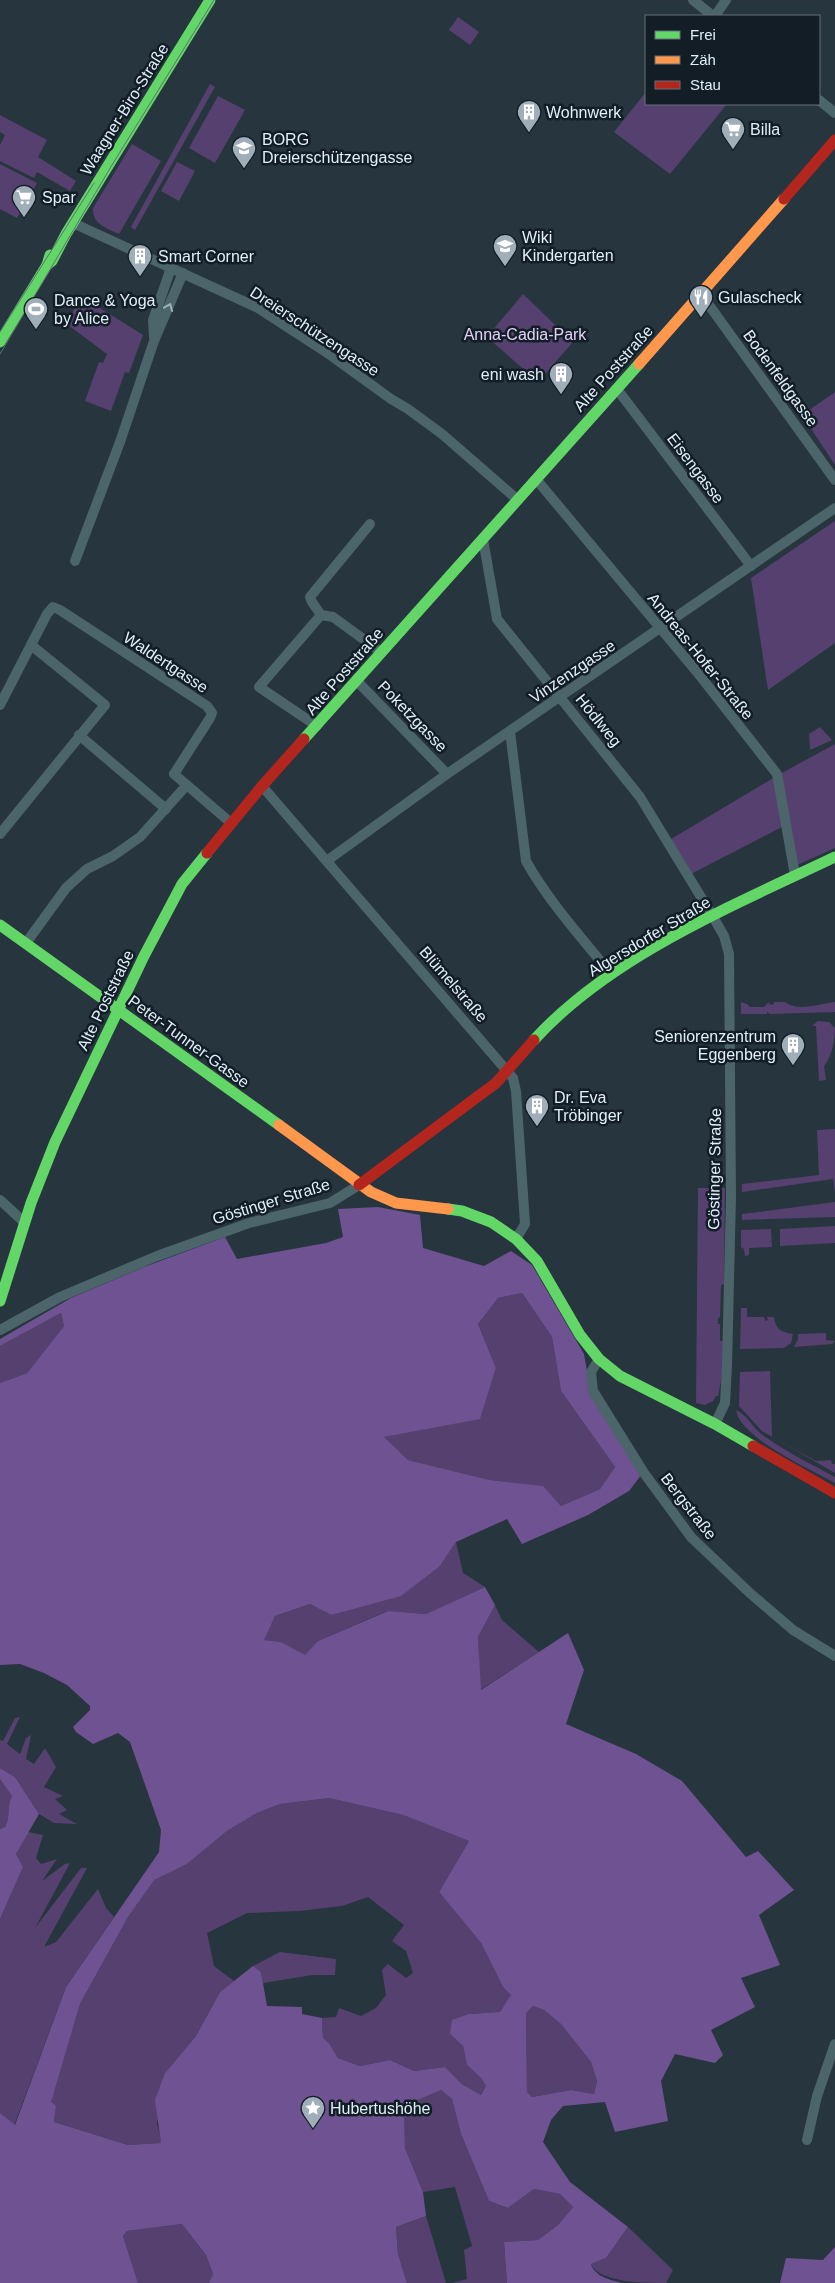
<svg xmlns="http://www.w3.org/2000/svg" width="835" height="2283" font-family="Helvetica,sans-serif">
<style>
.green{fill:#56406f}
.forest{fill:#6f5291;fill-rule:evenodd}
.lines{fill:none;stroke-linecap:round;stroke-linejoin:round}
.street{stroke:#4b656a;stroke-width:10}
.fast{stroke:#63d668;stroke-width:11}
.slow{stroke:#ff974d;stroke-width:11}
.jam{stroke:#b3261e;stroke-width:11}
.tram{stroke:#5e7076;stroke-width:1}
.oneway{stroke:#9db1ba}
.labels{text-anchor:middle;stroke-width:5;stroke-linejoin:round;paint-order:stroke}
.street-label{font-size:16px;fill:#e0effb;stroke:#121d25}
.poi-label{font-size:16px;fill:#e0effb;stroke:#121d25;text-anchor:start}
.park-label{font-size:16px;fill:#e4d1f9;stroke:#121d25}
</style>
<rect width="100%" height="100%" fill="#27353f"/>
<g class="green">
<polygon points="458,17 479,32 470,45 449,30"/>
<polygon points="210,84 215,87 135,230 131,227"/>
<polygon points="646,92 646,104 727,104 670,174 614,132"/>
<polygon points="218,96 245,110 215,163 189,148"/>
<polygon points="0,115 47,140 38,157 76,181 70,191 37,172 34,178 0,161 0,145 5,135 0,132"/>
<path d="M132,144L161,161L119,234C106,228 92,224 93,208Z"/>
<polygon points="177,162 195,171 179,201 161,191"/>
<polygon points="0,164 37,183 17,218 0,209"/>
<polygon points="523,294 573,342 538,382 487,337"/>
<polygon points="79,295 143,335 129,373 125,372 111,411 85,401 99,362 103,363 107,354 68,325"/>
<polygon points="835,392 835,465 802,415"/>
<polygon points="835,521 835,643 768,690 751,578"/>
<polygon points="820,727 832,740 810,750 809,734"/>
<polygon points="835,744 835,848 797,865 780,774"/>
<polygon points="775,777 782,827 691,874 671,839"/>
<path d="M741,1002L747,1004L750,1007H764L769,1002L770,1005L774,1004V1002H785C797,1012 820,1004 835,1002V1012L770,1014L767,1012V1014H741Z"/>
<path d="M818,1021L829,1022L835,1028C835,1040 832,1056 824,1066L826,1080L819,1081L816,1026H812Z"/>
<polygon points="835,1129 835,1192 833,1179 742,1192 742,1184 819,1175 817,1130"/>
<polygon points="698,1188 725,1188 724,1284 721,1285 720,1317 718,1318 718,1324 720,1324 720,1341 724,1341 723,1371 718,1396 716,1396 713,1401 705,1405 696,1403"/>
<polygon points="835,1202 835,1217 742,1220 742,1214"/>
<polygon points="835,1226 835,1243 780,1246 780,1229"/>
<polygon points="771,1229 772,1247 749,1248 749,1255 745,1256 744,1249 741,1247 741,1230"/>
<polygon points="522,1293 552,1337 561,1391 615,1467 600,1489 561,1506 542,1486 490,1480 408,1460 383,1437 480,1418 496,1368 478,1324 498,1298"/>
<path d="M741,1308H747V1317H764L765,1321L768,1320L767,1317H774C775,1329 782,1333 793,1334L791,1343L784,1348L740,1349Z"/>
<polygon points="61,1313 64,1326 27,1373 0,1383 0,1346"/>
<polygon points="826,1333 826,1340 835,1341 832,1344 794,1347 798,1339 798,1334"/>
<polygon points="770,1371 772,1437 816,1461 831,1460 832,1464 835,1464 835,1473 762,1431 739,1406 740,1372"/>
<path d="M736,1410C748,1415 753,1429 764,1436C786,1452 811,1464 835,1477V1483C812,1470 740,1438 736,1410Z"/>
<polygon points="456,1542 463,1573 485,1587 426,1614 387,1611 318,1641 305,1656 281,1642 263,1640 275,1616 310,1604 331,1615 440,1566"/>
<polygon points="495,1605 502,1620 539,1652 480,1690 478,1637"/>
<polygon points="20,1717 7,1744 20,1754 26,1738 31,1735 26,1759 34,1764 45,1748 56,1767 44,1787 63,1796 55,1799 67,1810 59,1814 77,1824 54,1823 39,1814 15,1777 0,1768 0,1740 3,1741 15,1718"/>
<path d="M0,1779L12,1796C6,1806 11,1817 5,1827L0,1829Z"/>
<polygon points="329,1798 403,1815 469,1841 439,1892 481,1943 503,1987 512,1995 500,2012 469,2014 450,2034 463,2046 467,2065 481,2078 486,2086 481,2095 462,2084 445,2067 414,2071 390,2060 360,2066 338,2058 329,2043 323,2038 322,2018 336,2017 339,2008 361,2016 376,2008 386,1995 382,1970 388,1964 406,1978 413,1973 406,1951 392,1941 404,1925 368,1897 342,1906 299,1911 247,1913 207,1933 214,1966 234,1981 220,1992 196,2036 165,2073 157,2124 162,2143 128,2145 54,2122 56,2106 50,2103 80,2004 128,1917 154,1879 187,1864 227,1831 257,1813 280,1804"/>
<polygon points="28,1832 43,1835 36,1858 41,1864 57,1859 42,1881 65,1864 70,1863 35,1928 81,1868 87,1868 44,1947 56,1942 98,1889 106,1908 114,1917 66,1987 14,2126 0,2113 0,1919 23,1867 16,1854"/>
<polygon points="280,1952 336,1959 335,1975 313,1975 263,1983 261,1972 253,1966"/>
<polygon points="533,2006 544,2010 561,2024 591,2062 597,2081 594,2094 571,2090 532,2097 527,2092 526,2012"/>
<polygon points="441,2090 452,2099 461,2134 489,2201 508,2208 534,2189 560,2194 573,2207 558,2225 538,2240 504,2242 507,2283 453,2283 467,2279 464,2250 472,2246 455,2187 423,2192 405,2148 404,2106"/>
<polygon points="426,2216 446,2283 407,2283 398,2254 396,2227"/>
<polygon points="182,2224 206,2255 213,2274 209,2283 138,2283 123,2236 127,2231"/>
<path d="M628,2227L673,2270L666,2283C646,2283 599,2283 591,2264L606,2258Z"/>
</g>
<g class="forest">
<path d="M378,1207L420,1215L423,1248L484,1266L511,1251L532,1265L584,1354L591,1395L642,1474L629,1491L588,1515L522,1544L507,1519L456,1542L440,1566L401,1596L331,1615L310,1604L275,1616L264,1640L281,1642L305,1655L318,1641L388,1611L426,1614L485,1587L495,1605L478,1637L481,1690L568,1633L584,1670L566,1724L636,1754L682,1781L746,1857L758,1851L794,1890L759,1915L780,1965L741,1978L755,2007L711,2030L723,2055L715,2063L675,2054L661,2081L668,2121L615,2132L605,2102L563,2106L551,2120L543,2142L570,2182L628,2227L606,2258L591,2264C595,2277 611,2280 622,2283H507L504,2242L538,2240L558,2225L573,2207L560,2194L534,2189L508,2208L489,2201L461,2134L452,2099L441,2090L404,2106L405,2148L423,2192L426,2216L396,2227L398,2254L407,2283H209L213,2274L206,2255L182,2224L127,2231L123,2236L138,2283H0V2113L15,2125L66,1987L159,1852L161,1830L130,1742L118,1733L93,1744L76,1732L73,1727L90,1710V1706L67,1685L44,1673L20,1664L0,1665V1383L27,1373L64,1326L61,1313L0,1346V1339L71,1298L144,1267L225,1237L237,1259L326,1243L343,1237L338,1209ZM522,1293L552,1337L561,1391L615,1467L600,1489L561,1506L543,1486L490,1480L408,1460L384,1437L480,1419L496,1368L478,1324L498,1298ZM329,1798L403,1815L469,1841L439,1892L481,1943L503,1987L511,1995L500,2012L469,2014L452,2020L450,2034L463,2046L467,2065L481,2078L486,2086L481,2095L462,2084L445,2067L414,2071L390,2060L360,2066L338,2058L329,2043L323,2038L322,2018L302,2014V2007L267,2006L261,1972L253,1966L220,1992L196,2036L165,2073L155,2100L161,2143L128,2145L54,2122L56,2106L51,2102L80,2004L128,1917L154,1880L187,1864L227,1831L257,1813L280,1804ZM533,2006L544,2010L561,2024L591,2062L597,2081L594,2094L571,2090L532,2097L527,2092L526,2013Z"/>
<path d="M0,1768L15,1777L39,1814L16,1854L23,1867L0,1919V1829L5,1827C11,1817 6,1806 12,1796L0,1779Z"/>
<polygon points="835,2247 835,2283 780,2283 786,2258 823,2260"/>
</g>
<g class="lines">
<g class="street">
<polyline points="693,0 713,16"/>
<polyline points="715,16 726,0"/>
<polyline points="819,100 835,113"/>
<polyline points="73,223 258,308 326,352 391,399 408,409 442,434 518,500"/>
<polyline points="701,294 835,480"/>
<polyline points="154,337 153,320 171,268"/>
<polyline points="617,389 751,566"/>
<polyline points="536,479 697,672 777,774 795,875"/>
<polyline points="483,539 497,619 640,797 712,915 724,936 729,954 731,1197 727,1366 725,1403 715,1424"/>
<polyline points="75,561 120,442 154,341 183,273"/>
<polyline points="321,615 333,617 381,652"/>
<polyline points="356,680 447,774"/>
<polyline points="0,705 47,614 53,607 60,610 207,706 212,713 210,718 174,774 231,823"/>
<polyline points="317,726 259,687 321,615 312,602 310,597 370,524"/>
<path d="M510,731L526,861C549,902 582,938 611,974"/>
<polyline points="79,735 166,809"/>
<polyline points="262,786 513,1078 516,1091 525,1224 516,1239"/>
<polyline points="0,834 105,705 31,645"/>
<polyline points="328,860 447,774 835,508"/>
<polyline points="26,943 66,888 87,869 113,856 140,837 186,786"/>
<polyline points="0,1200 25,1223"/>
<polyline points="0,1330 60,1297 157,1256 249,1223 330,1203 359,1185"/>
<polyline points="599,1359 591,1372 593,1391 644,1473 691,1537 751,1594 793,1630 835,1656"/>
<polyline points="807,2140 817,2096 835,2044"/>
</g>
<g class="fast">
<polyline points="47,265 52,261 66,234 210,0"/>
<polyline points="0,342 47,265 50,255"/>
<polyline points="304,739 639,364"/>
<polyline points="0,925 279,1125"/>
<path d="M534,1040C610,956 734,905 835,857"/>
<polyline points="448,1209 462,1211 491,1222 516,1239 537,1261 580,1335 599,1359 620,1376 715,1424 753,1446"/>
<polyline points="0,1301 31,1203 55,1142 144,956 182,884 207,853"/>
</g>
<g class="slow">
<polyline points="639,364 784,199"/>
<polyline points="279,1125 371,1192 396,1203 448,1209"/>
</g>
<g class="jam">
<polyline points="784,199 835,140"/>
<polyline points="207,853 262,786 304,739"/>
<polyline points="359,1185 496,1083 534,1040"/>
<polyline points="753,1446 835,1493"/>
</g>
<g class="tram">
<polyline points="0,332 94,183"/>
<polyline points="0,354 112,165 214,0"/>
</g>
</g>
<defs><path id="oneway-chevron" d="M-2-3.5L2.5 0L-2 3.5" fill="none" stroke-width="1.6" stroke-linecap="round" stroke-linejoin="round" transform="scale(1.25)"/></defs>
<use class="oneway" href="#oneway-chevron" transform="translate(169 307) rotate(-68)"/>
<defs>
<g id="building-pin" transform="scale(1.25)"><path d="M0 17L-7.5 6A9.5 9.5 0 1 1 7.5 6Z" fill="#9faeb9" stroke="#121d25"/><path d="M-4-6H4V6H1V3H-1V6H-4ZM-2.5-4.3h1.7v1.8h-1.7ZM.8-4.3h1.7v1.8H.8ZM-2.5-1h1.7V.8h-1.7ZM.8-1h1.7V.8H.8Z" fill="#fff"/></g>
<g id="supermarket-pin" transform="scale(1.25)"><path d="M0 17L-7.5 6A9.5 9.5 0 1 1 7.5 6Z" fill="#9faeb9" stroke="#121d25"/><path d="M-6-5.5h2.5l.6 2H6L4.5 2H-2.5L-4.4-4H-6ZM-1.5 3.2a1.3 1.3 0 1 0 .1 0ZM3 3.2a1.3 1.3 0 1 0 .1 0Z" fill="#fff"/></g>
<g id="school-pin" transform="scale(1.25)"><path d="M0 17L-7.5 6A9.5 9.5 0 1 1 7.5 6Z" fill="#9faeb9" stroke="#121d25"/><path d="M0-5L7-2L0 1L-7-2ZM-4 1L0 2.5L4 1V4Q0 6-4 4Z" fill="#fff"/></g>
<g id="restaurant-pin" transform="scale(1.25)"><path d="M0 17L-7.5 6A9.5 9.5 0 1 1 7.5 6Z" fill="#9faeb9" stroke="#121d25"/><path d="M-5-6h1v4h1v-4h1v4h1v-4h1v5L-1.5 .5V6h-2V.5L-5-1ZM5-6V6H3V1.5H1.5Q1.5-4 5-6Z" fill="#fff"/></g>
<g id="stadium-pin" transform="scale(1.25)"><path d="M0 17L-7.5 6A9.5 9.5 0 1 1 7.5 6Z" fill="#9faeb9" stroke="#121d25"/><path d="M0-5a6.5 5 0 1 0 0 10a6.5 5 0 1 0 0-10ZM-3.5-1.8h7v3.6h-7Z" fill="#fff"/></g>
<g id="sight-pin" transform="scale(1.25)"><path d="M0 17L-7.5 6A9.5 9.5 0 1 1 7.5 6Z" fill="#9faeb9" stroke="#121d25"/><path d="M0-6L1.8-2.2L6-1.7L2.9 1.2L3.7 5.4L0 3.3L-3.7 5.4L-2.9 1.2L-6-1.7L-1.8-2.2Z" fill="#fff"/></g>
</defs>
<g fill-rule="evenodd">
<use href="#building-pin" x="529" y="112"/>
<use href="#supermarket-pin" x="733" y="129"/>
<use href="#school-pin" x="244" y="148"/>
<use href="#supermarket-pin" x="24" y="197"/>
<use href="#school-pin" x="505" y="246"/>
<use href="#building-pin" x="140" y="256"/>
<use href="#restaurant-pin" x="701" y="297"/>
<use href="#stadium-pin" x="36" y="309"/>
<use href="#building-pin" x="561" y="374"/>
<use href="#building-pin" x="793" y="1045"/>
<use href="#building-pin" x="537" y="1106"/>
<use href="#sight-pin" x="313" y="2108"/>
</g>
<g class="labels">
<g class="street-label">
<text transform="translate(124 109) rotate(-58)" y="6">Waagner-Biro-Straße</text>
<text transform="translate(315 331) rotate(33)" y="6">Dreierschützengasse</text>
<text transform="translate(613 368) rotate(-48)" y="6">Alte Poststraße</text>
<text transform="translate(781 378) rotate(54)" y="6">Bodenfeldgasse</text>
<text transform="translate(696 468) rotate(53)" y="6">Eisengasse</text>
<text transform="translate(701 656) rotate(51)" y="6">Andreas-Hofer-Straße</text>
<text transform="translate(166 662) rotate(33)" y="6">Waldertgasse</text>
<text transform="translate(344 671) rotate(-49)" y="6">Alte Poststraße</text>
<text transform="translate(572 671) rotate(-34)" y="6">Vinzenzgasse</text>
<text transform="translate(413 716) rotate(46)" y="6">Poketzgasse</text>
<text transform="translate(599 720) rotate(51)" y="6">Hödlweg</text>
<text transform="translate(649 936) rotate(-31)" y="6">Algersdorfer Straße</text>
<text transform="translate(454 984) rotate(49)" y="6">Blümelstraße</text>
<text transform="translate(105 1000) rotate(-64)" y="6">Alte Poststraße</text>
<text transform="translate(189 1041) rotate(36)" y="6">Peter-Tunner-Gasse</text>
<text transform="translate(714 1169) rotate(-89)" y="6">Göstinger Straße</text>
<text transform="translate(271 1201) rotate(-17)" y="6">Göstinger Straße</text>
<text transform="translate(689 1506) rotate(52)" y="6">Bergstraße</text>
</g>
<g class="poi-label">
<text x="546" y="118">Wohnwerk</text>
<text x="750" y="135">Billa</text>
<text x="262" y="145">BORG<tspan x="262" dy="18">Dreierschützengasse</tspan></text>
<text x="42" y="203">Spar</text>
<text x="522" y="243">Wiki<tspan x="522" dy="18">Kindergarten</tspan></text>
<text x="158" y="262">Smart Corner</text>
<text x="718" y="303">Gulascheck</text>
<text x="54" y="306">Dance &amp; Yoga<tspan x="54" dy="18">by Alice</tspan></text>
<text x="544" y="380" text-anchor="end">eni wash</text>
<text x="776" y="1042" text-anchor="end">Seniorenzentrum<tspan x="776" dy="18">Eggenberg</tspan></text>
<text x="554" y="1103">Dr. Eva<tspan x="554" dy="18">Tröbinger</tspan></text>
<text x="330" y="2114">Hubertushöhe</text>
</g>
<g class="park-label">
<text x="525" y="340">Anna-Cadia-Park</text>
</g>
</g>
<rect x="645" y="15" width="175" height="90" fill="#121d25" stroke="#64717b"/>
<rect x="655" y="31" width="25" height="8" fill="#63d668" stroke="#64717b"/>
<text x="690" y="40" font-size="15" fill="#e0effb">Frei</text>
<rect x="655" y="56" width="25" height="8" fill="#ff974d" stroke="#64717b"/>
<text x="690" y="65" font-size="15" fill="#e0effb">Zäh</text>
<rect x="655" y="81" width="25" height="8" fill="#b3261e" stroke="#64717b"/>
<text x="690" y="90" font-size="15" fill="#e0effb">Stau</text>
</svg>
